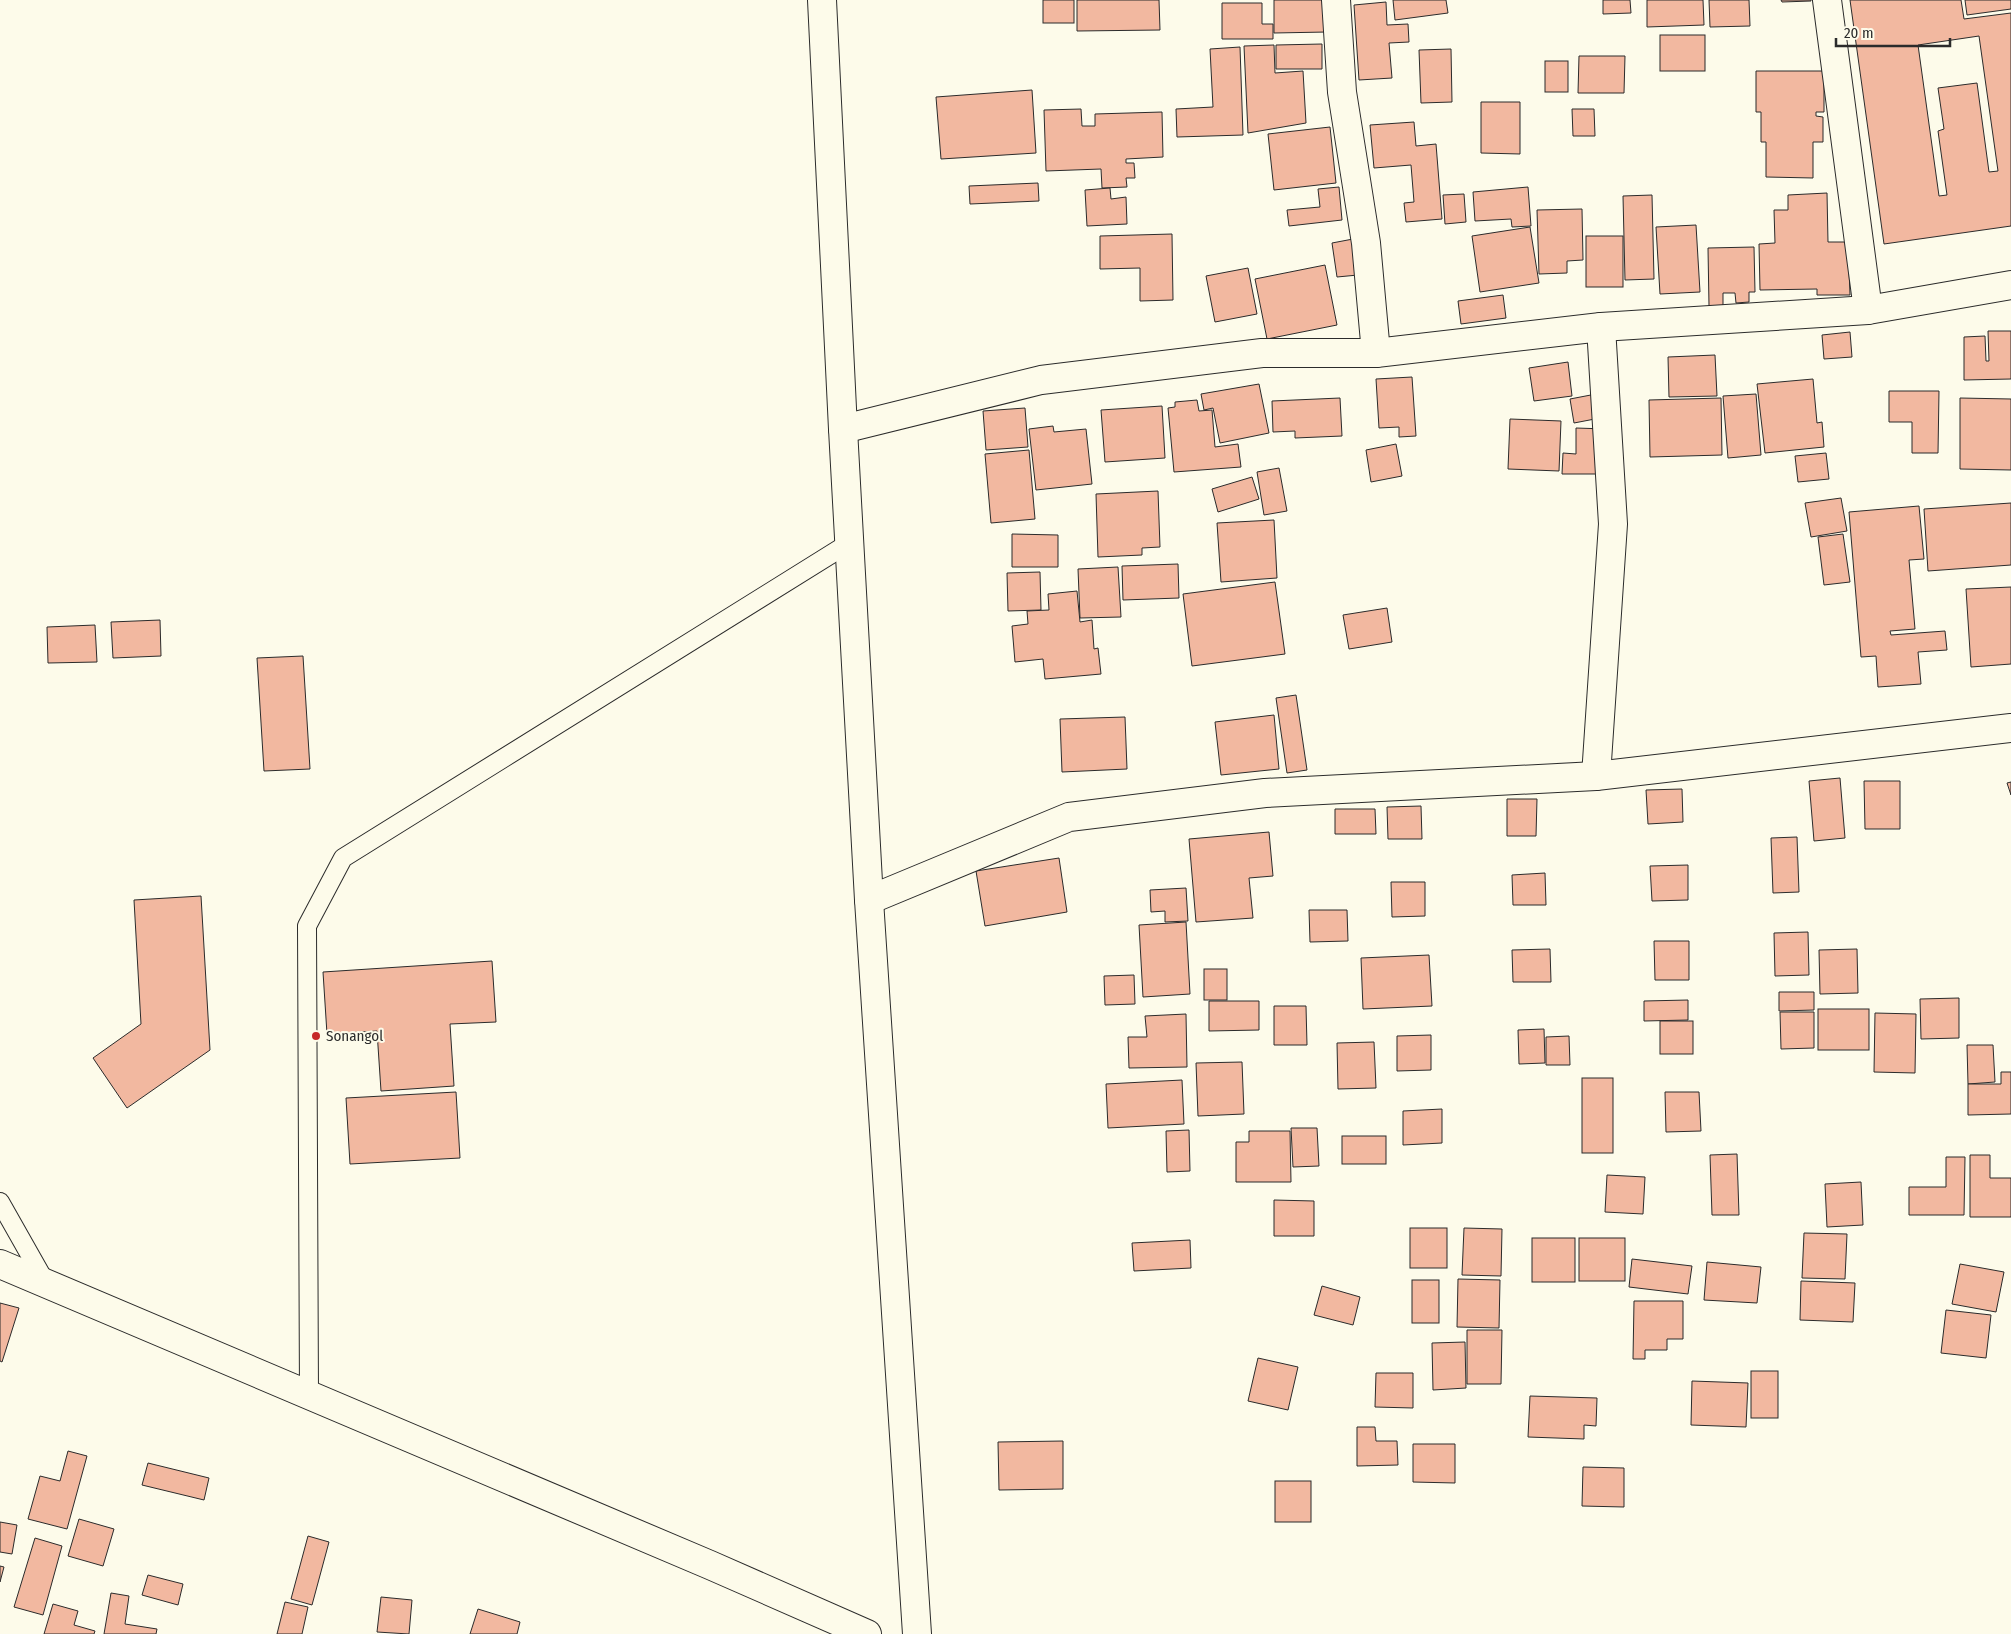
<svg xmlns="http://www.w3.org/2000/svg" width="2011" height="1634" font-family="'Fira Sans Condensed',sans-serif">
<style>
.building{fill:#f2b8a0;stroke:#2b2b2b;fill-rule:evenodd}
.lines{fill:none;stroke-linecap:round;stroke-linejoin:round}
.lane-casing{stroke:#2b2b2b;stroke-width:20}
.street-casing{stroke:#2b2b2b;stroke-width:30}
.primary-casing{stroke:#2b2b2b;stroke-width:30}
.lane{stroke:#fdfbea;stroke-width:18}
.street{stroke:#fdfbea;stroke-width:28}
.primary{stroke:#fdfbea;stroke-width:28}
.poi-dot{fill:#c62828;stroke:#fdfbea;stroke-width:2}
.labels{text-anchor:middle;stroke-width:4;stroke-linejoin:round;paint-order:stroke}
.poi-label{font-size:15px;fill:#2b2b2b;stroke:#fdfbea;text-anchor:start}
</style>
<rect width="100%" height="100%" fill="#fdfbea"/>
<g class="building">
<rect x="1043" y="0" width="31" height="23"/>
<polygon points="1077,0 1159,0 1160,30 1077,31"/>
<polygon points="1274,0 1326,0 1327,32 1274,33"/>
<polygon points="1393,0 1446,0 1448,13 1395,20"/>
<polygon points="1603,0 1630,0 1631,13 1603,14"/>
<polygon points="1647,0 1703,0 1704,25 1647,27"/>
<polygon points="1709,0 1749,0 1750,26 1710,27"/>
<polygon points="1781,0 1811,0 1811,1 1782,2"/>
<path d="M1850,0H1961L1964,19L2011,13V226L1884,244ZM1979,36L1998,171L1989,172L1977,83L1938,88L1944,129L1938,131L1947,195L1939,196L1918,45Z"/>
<polygon points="1965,0 2011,0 2011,9 1967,15"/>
<polygon points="1386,2 1387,25 1408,24 1409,42 1389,43 1392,78 1359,80 1354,5"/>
<polygon points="1222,3 1262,3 1262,24 1273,24 1273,39 1222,39"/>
<rect x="1660" y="35" width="45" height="36"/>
<polygon points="1322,44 1322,69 1276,69 1276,45"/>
<polygon points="1274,45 1275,73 1303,71 1306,123 1248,133 1244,46"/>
<polygon points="1240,47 1243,135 1177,137 1176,109 1213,107 1210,49"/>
<polygon points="1451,49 1452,102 1421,103 1419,50"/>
<polygon points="1579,56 1625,56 1624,93 1578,93"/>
<rect x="1545" y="61" width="23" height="31"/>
<polygon points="1756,71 1824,71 1824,112 1816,112 1816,116 1823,117 1823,142 1813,142 1813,178 1766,177 1766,142 1761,142 1761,112 1756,112"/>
<polygon points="1032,90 1036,153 941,159 936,97"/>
<polygon points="1481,102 1520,102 1520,154 1481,153"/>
<polygon points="1081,109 1082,126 1095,126 1095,114 1162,112 1163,157 1126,159 1126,163 1134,163 1135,178 1126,178 1127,187 1102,188 1101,169 1046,171 1044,110"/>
<polygon points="1572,109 1594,109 1595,136 1573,136"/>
<polygon points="1414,122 1416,146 1436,144 1442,219 1406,222 1404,203 1414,202 1411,165 1374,168 1370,125"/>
<polygon points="1330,127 1336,183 1274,190 1268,134"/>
<polygon points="1038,183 1039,201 970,204 969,186"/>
<polygon points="1339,187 1342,220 1289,226 1287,210 1320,207 1318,189"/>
<polygon points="1528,187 1531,226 1512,227 1511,219 1475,221 1473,192"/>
<polygon points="1110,188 1111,199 1126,197 1127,224 1087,226 1085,190"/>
<polygon points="1827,193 1828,242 1848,242 1850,295 1817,295 1817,289 1760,290 1759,244 1775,243 1774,210 1788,210 1788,195"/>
<polygon points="1464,194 1466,222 1445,224 1443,195"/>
<polygon points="1652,195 1654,279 1625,280 1623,196"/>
<polygon points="1582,209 1583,260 1567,261 1567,273 1539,274 1537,210"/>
<polygon points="1696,225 1700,292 1660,294 1656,227"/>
<polygon points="1530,227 1539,283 1480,292 1472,236"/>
<polygon points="1172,234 1173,300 1140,301 1140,268 1100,269 1100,236"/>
<rect x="1586" y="236" width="37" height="51"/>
<polygon points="1353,239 1358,275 1337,277 1332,243"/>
<polygon points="1754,247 1755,292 1749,292 1749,302 1736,303 1735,293 1723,293 1723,306 1709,306 1708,248"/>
<polygon points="1325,265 1337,325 1267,339 1255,279"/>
<polygon points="1248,268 1257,314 1215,322 1206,276"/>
<polygon points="1503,295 1506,318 1461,324 1458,301"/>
<polygon points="1988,331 2011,331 2011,379 1964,380 1964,337 1985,336 1986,361 1989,361"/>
<polygon points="1850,332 1852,357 1824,359 1822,335"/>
<polygon points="1715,355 1717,396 1669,397 1668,357"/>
<polygon points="1568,362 1572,396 1534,401 1529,368"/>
<polygon points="1412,377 1416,436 1399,437 1399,427 1379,428 1376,379"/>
<polygon points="1813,379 1817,423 1822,422 1824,447 1765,453 1757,384"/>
<polygon points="1259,384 1269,433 1220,443 1213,408 1204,410 1201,394"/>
<polygon points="1889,391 1939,391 1938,453 1912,453 1912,422 1889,422"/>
<polygon points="1596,394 1600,418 1574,423 1570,399"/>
<polygon points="1756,394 1761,455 1728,458 1723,396"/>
<polygon points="1340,398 1342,436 1295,438 1295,431 1273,432 1272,401"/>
<polygon points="1721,398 1722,455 1650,457 1649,400"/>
<polygon points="1960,398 2011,399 2011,470 1960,469"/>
<polygon points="1197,400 1199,411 1212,410 1215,447 1238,444 1241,467 1174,472 1168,408 1175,407 1175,402"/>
<polygon points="1162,406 1165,458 1105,462 1101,410"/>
<polygon points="1025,408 1028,447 986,450 983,411"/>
<polygon points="1510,419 1561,421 1559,471 1508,469"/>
<polygon points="1053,426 1054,432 1086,429 1092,484 1036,490 1029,429"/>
<polygon points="1576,428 1606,429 1605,474 1562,474 1563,453 1576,454"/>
<polygon points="1396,444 1402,476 1371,482 1366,450"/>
<polygon points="1029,450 1035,519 991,523 985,454"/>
<polygon points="1826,453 1829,479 1798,482 1795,456"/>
<polygon points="1279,468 1287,511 1264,515 1257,472"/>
<polygon points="1252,477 1259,499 1218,512 1212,489"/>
<polygon points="1158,491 1160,547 1142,548 1142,555 1098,557 1096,494"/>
<polygon points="1841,498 1847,531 1811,537 1805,503"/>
<polygon points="2011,503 2011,565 1928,571 1924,509"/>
<polygon points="1919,506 1924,559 1909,560 1915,629 1890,631 1891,635 1945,631 1947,650 1918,652 1921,684 1878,687 1876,656 1861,657 1849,512"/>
<polygon points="1274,520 1277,578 1221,582 1217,523"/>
<polygon points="1012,534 1058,535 1058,567 1012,567"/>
<polygon points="1843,534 1850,582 1824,585 1818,537"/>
<polygon points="1178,564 1179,598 1123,600 1122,566"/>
<polygon points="1118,567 1121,617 1080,618 1078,569"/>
<polygon points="1040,572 1041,610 1008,611 1007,573"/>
<polygon points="1275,582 1285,654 1192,666 1183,594"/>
<polygon points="2011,587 2011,664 1971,667 1966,589"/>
<polygon points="1077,591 1080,622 1092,620 1094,649 1098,648 1101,674 1045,679 1043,659 1015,662 1012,626 1028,624 1027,611 1049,610 1048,594"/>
<polygon points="1387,608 1392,642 1349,649 1343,615"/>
<polygon points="160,620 161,656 113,658 111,622"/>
<polygon points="95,625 97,662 48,663 47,627"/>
<polygon points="303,656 310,769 264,771 257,658"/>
<polygon points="1296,695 1307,770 1287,773 1276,698"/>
<polygon points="1274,715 1279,769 1221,775 1215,722"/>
<polygon points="1125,717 1127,769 1062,772 1060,719"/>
<polygon points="1840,778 1845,838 1814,841 1809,781"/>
<polygon points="1864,781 1900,781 1900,829 1865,829"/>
<polygon points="2011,782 2011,795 2007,783"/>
<polygon points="1682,789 1683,822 1648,824 1646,790"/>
<polygon points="1507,799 1537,799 1536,836 1507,836"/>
<polygon points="1421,806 1422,839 1388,839 1387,807"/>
<polygon points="1335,809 1375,809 1376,834 1335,834"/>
<polygon points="1269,832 1273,876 1249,878 1253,918 1196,922 1189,839"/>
<polygon points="1797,837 1799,892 1773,893 1771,838"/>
<polygon points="1059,858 1067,912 985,926 976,871"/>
<polygon points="1688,865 1688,900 1652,901 1650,866"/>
<polygon points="1545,873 1546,905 1513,905 1512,875"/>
<polygon points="1391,882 1425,882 1425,916 1392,917"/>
<polygon points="1186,888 1188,921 1165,922 1165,911 1151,912 1150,890"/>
<polygon points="201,896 210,1050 127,1108 93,1058 141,1024 134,900"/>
<polygon points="1309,910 1347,910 1348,941 1310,942"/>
<polygon points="1186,922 1190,994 1143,997 1139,925"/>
<polygon points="1808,932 1809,975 1775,976 1774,933"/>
<polygon points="1654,941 1689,941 1689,980 1655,980"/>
<polygon points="1550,949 1551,982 1513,982 1512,950"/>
<polygon points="1857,949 1858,993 1820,994 1819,950"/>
<polygon points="1429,955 1432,1006 1363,1009 1361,958"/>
<polygon points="492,961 496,1022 450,1024 454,1086 381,1091 377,1031 327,1034 323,972"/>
<rect x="1204" y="969" width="23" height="31"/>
<polygon points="1134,975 1135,1004 1105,1005 1104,976"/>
<polygon points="1779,992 1814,992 1814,1010 1779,1011"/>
<polygon points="1959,998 1959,1038 1921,1039 1920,999"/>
<polygon points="1688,1000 1688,1020 1644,1021 1644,1001"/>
<polygon points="1209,1001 1259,1001 1259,1030 1209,1031"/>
<polygon points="1274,1006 1306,1006 1307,1045 1274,1045"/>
<rect x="1818" y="1009" width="51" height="41"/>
<polygon points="1780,1012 1814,1012 1814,1048 1781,1049"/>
<polygon points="1875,1013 1916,1014 1915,1073 1874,1072"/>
<polygon points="1186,1014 1187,1067 1129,1068 1128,1037 1147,1037 1145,1016"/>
<rect x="1660" y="1021" width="33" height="33"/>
<polygon points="1544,1029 1545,1063 1519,1064 1518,1030"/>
<polygon points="1431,1035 1431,1070 1397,1071 1397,1036"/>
<polygon points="1569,1036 1570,1065 1546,1065 1546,1037"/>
<polygon points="1374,1042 1376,1088 1338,1089 1337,1043"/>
<polygon points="1967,1045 1993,1045 1995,1082 1968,1084"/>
<polygon points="1242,1062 1244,1114 1198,1116 1196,1063"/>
<polygon points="2001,1072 2011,1072 2011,1114 1968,1115 1968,1084 2001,1084"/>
<rect x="1582" y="1078" width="31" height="75"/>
<polygon points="1182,1080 1184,1124 1108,1128 1106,1084"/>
<polygon points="456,1092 460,1158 350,1164 346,1098"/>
<polygon points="1665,1092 1699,1092 1701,1131 1666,1132"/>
<polygon points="1442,1109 1442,1143 1403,1145 1403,1111"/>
<polygon points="1291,1128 1317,1128 1319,1166 1293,1167"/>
<polygon points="1189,1130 1190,1171 1167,1172 1166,1131"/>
<polygon points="1249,1131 1290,1131 1291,1182 1236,1182 1236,1142 1249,1142"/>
<rect x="1342" y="1136" width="44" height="28"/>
<polygon points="1737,1154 1739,1215 1712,1215 1710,1155"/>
<polygon points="1970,1155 1990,1155 1990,1178 2011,1178 2011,1217 1970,1217"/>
<polygon points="1946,1157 1965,1157 1964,1215 1909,1215 1909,1187 1946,1187"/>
<polygon points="1607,1175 1645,1177 1643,1214 1605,1212"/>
<polygon points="1861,1182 1863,1225 1827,1227 1825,1184"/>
<polygon points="1274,1200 1314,1201 1314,1236 1274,1236"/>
<rect x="1410" y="1228" width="37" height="40"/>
<polygon points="1464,1228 1502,1229 1501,1276 1462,1275"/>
<polygon points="1804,1233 1847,1234 1845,1279 1802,1278"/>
<rect x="1532" y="1238" width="43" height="44"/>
<rect x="1579" y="1238" width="46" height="43"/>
<polygon points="1190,1240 1191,1268 1134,1271 1132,1243"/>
<polygon points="1632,1259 1692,1266 1688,1294 1629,1287"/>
<polygon points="1707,1262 1761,1267 1757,1303 1704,1300"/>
<polygon points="1960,1264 2004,1272 1996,1312 1952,1304"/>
<polygon points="1458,1279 1500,1280 1499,1328 1457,1327"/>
<rect x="1412" y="1280" width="27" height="43"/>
<polygon points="1801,1281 1855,1283 1853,1322 1800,1320"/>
<polygon points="1322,1286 1360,1297 1353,1325 1314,1315"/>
<polygon points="1634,1301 1683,1301 1683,1339 1667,1339 1667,1350 1645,1350 1645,1359 1633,1359"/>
<polygon points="0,1303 19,1308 2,1362 0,1361"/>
<polygon points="1946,1310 1991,1315 1986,1358 1941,1353"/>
<polygon points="1467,1330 1502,1330 1501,1384 1467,1384"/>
<polygon points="1465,1342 1466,1388 1433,1390 1432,1343"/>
<polygon points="1258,1358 1298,1367 1288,1410 1248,1401"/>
<rect x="1751" y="1371" width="27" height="47"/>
<polygon points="1376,1373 1413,1373 1413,1408 1375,1407"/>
<polygon points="1692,1381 1748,1383 1746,1427 1691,1425"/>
<polygon points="1530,1396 1597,1398 1596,1426 1584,1425 1584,1439 1528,1437"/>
<polygon points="1357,1427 1375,1427 1376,1441 1397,1441 1398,1465 1357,1466"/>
<polygon points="1063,1441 1063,1489 999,1490 998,1442"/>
<polygon points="1413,1444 1455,1444 1455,1483 1413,1482"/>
<polygon points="68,1451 87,1456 67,1529 28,1519 40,1476 60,1481"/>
<polygon points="148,1463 209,1478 204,1500 142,1485"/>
<polygon points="1583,1467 1624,1468 1624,1507 1582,1506"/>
<rect x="1275" y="1481" width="36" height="41"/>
<polygon points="79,1519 114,1529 103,1566 68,1556"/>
<polygon points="0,1522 17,1525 12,1554 0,1552"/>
<polygon points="308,1536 329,1542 312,1605 291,1599"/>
<polygon points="35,1538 62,1546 43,1615 14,1607"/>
<polygon points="0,1566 4,1567 0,1582"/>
<polygon points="148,1575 183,1584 178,1605 142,1595"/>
<polygon points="111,1593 129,1596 125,1624 157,1629 156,1634 104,1634"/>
<polygon points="381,1597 412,1600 409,1634 377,1632"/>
<polygon points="285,1602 308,1607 302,1634 277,1634"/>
<polygon points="53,1604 78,1611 74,1625 95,1631 94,1634 44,1634"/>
<polygon points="478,1609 520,1622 517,1634 470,1634"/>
</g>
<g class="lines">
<g class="lane-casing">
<g id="lane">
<polyline points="0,1202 47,1285"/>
<polyline points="309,1396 307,926 343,858 849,543"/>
</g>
</g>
<g class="street-casing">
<g id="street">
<polyline points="1336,0 1342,92 1366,243 1376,353"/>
<polyline points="1827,0 1868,310"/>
<polyline points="843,429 1041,380 1262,353 1376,353 1601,327 1868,310 2011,285"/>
<polyline points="1596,776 1613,524 1601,327"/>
<polyline points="869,900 1069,817 1265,793 1596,776 2011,728"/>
<polyline points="0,1264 710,1565 867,1634"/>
</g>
</g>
<g class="primary-casing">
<polyline id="primary" points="822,0 843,429 869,900 917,1634"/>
</g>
<use href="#lane" class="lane"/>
<use href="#street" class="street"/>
<use href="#primary" class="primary"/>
</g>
<circle class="poi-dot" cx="316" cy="1036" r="5"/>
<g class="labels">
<g class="poi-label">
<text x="326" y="1041">Sonangol</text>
</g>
</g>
<path d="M1836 38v8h114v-8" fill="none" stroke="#2b2b2b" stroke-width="2.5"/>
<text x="1844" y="38" font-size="15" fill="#2b2b2b" stroke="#fdfbea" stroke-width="4" paint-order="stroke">20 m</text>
</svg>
